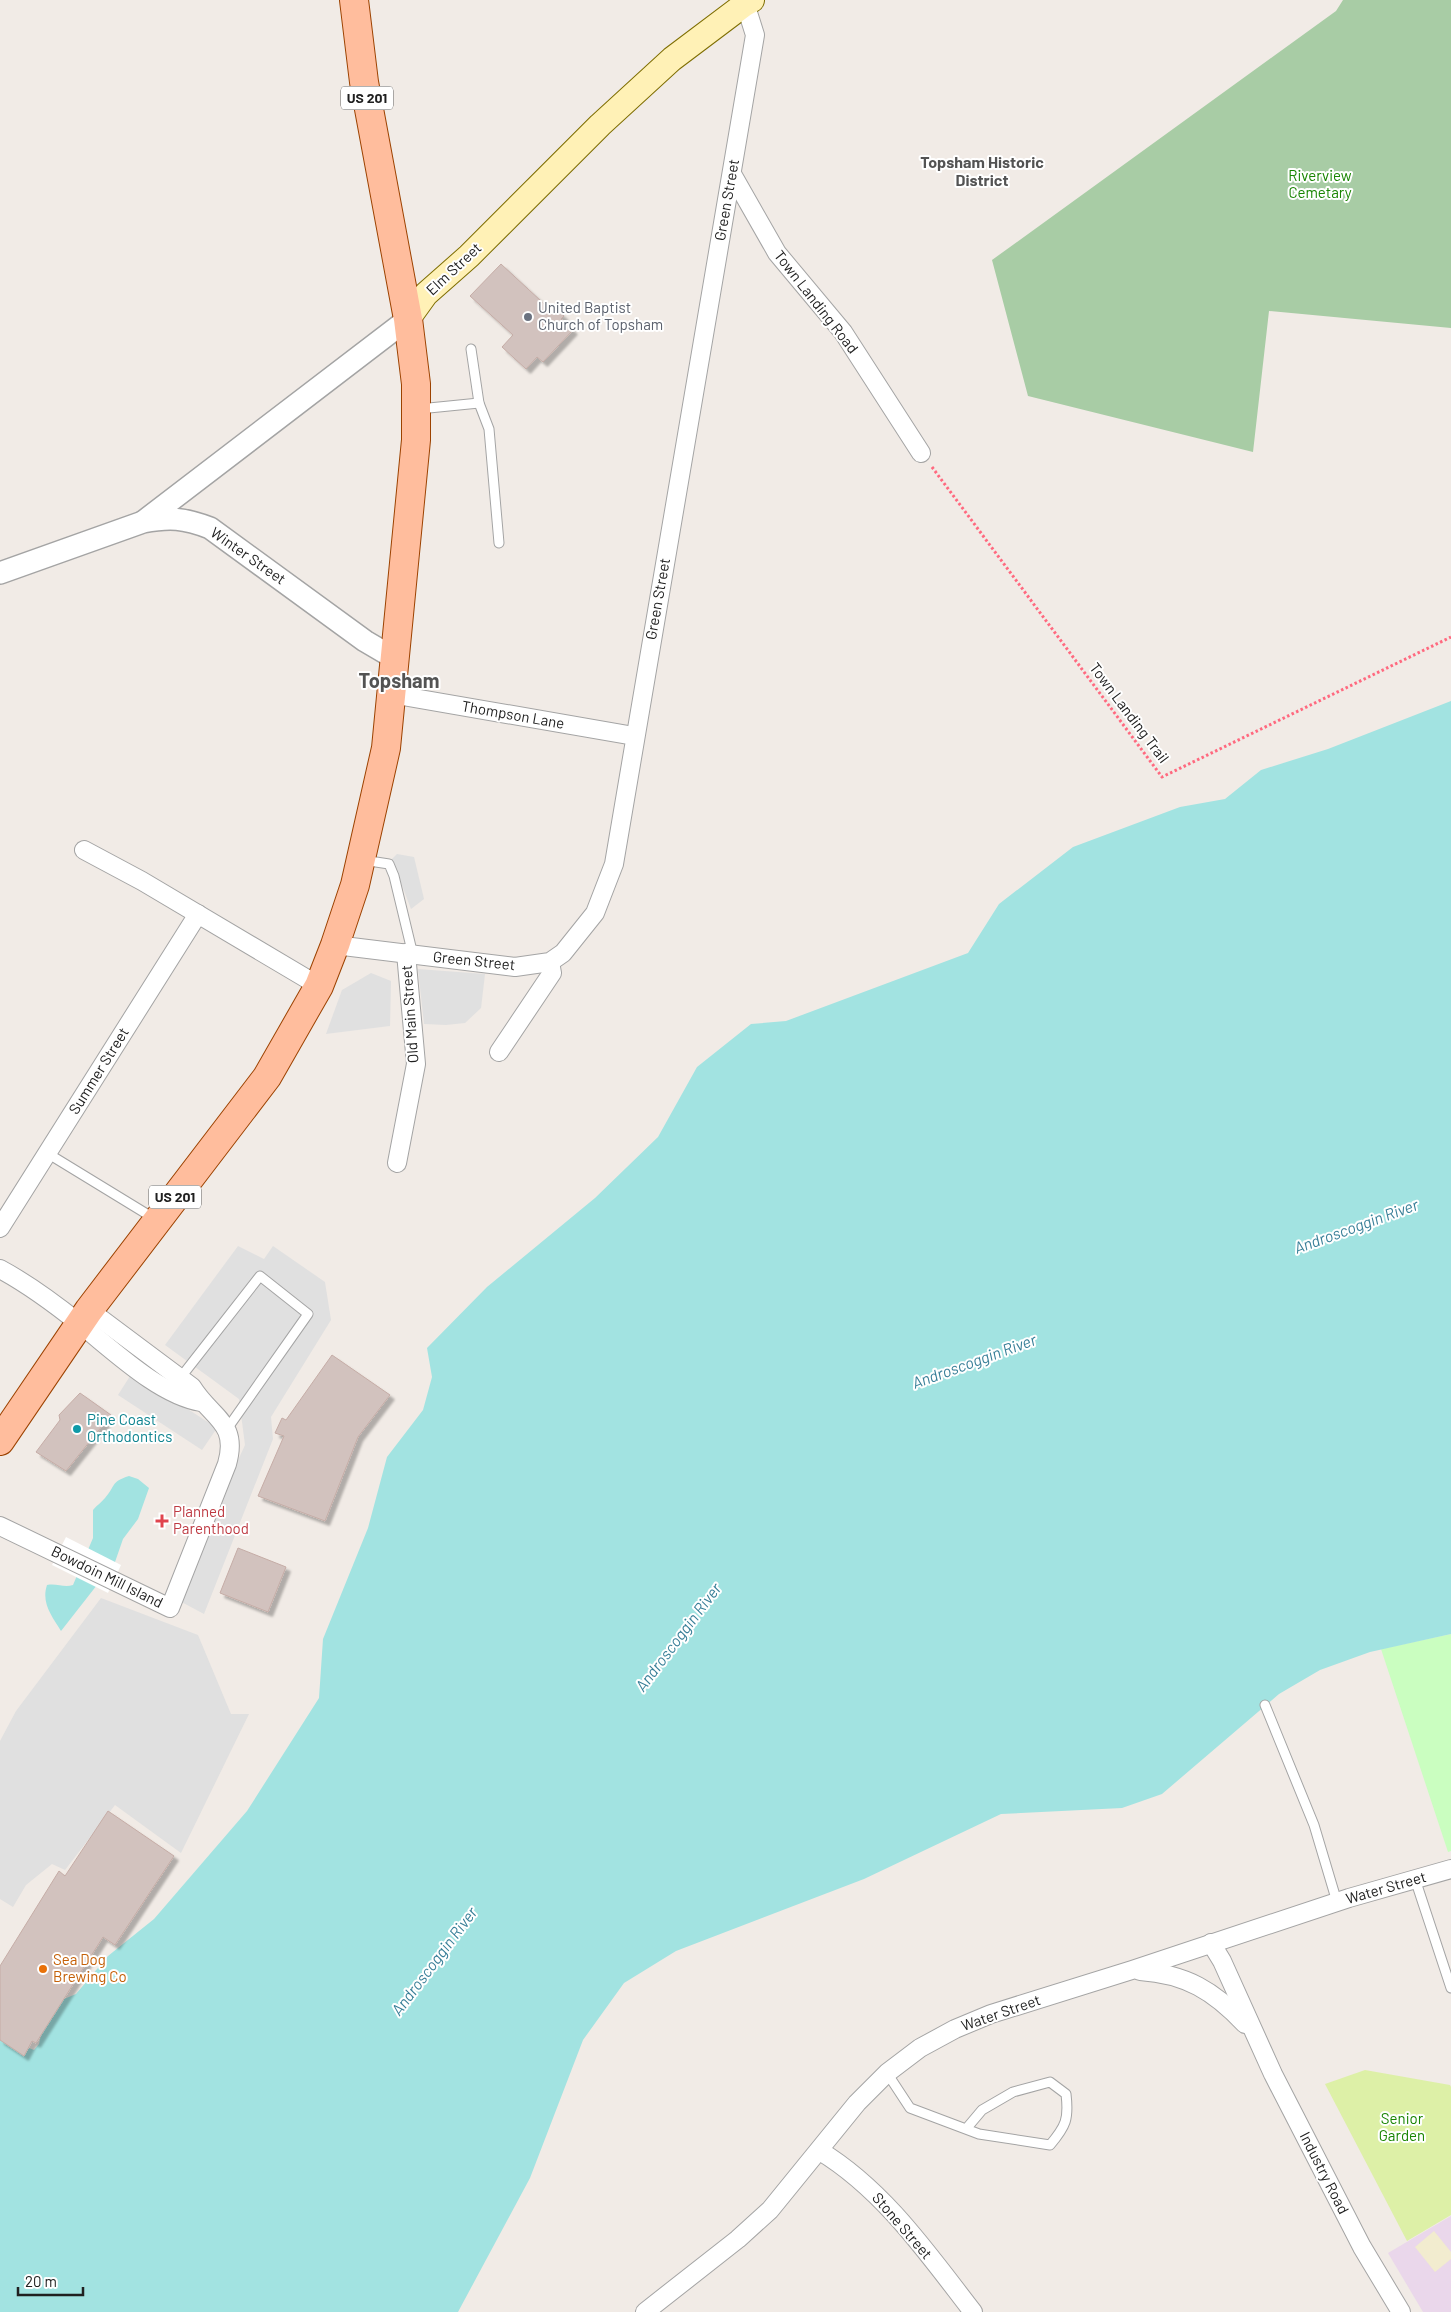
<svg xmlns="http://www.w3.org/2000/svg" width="1451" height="2312" font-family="Barlow,sans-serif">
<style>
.industrial{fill:#ead7eb}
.farmland{fill:#f2eccf}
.grass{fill:#ddf0a7}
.cemetery{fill:#a8cca5}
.park{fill:#cafec0}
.parking{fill:#e0e0e0}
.water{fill:#a2e3e1}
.pier{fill:#fff}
.building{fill:#d2c2be;stroke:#c5aca6;filter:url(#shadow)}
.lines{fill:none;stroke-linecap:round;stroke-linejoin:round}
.service-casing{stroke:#a4a4a4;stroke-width:11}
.minor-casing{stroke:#a4a4a4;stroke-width:20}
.tertiary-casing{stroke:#a4a4a4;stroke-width:24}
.secondary-casing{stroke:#7e6d00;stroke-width:26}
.primary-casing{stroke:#9c4200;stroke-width:30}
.path{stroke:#ff697f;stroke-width:3;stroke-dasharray:2.5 2.5;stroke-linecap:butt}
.service{stroke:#fff;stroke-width:9}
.minor{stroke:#fff;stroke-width:18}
.tertiary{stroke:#fff;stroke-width:21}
.secondary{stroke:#fff1b6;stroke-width:24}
.primary{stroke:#ffbd9d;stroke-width:28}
.worship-dot{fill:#6b7280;stroke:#fff;stroke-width:2}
.culture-dot{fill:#0f9aa8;stroke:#fff;stroke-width:2}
.health-dot{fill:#e0444e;stroke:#fff;stroke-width:2}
.food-dot{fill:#e8710a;stroke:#fff;stroke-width:2}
.labels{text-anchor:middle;stroke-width:4;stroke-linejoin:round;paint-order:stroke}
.shield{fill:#fff;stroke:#636363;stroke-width:1}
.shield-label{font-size:14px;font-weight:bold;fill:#202020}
.park-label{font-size:15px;fill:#188502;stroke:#fff}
.street-label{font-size:15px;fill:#202020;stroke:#fff}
.worship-label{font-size:15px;fill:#5b616d;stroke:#fff;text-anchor:start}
.culture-label{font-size:15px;fill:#0d838f;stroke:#fff;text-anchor:start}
.health-label{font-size:15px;fill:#be3a42;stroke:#fff;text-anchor:start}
.food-label{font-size:15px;fill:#c56008;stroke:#fff;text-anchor:start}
.neighbourhood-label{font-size:16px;font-weight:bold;fill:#535353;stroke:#fff}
.water-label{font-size:16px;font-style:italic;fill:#387f98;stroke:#fff}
.district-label{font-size:20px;font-weight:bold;fill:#535353;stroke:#fff}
</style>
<defs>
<filter id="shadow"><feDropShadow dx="4.5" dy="4.5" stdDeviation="1" flood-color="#0004"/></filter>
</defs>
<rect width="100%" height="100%" fill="#f1ebe6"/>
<polygon class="industrial" points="1451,2216 1451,2312 1423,2312 1388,2253"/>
<polygon class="farmland" points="1434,2231 1451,2252 1451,2259 1435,2272 1415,2247"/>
<polygon class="grass" points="1365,2070 1450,2085 1451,2087 1451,2215 1407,2241 1325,2084"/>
<polygon class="cemetery" points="1343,0 1451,0 1451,328 1269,311 1253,452 1028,396 992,260 1336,11"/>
<polygon class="park" points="1451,1634 1451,1851 1448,1852 1381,1649"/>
<g class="parking">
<polygon points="397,854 414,857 424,899 411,909 392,859"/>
<polygon points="418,969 485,974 481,1008 465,1023 446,1025 424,1024"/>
<polygon points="371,973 391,981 390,1026 326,1034 342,990"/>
<polygon points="238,1246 264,1259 273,1246 325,1282 331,1320 271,1417 273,1439 204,1614 174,1598 245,1445 239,1399 165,1345"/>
<polygon points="132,1373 217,1428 202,1450 118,1395"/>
<polygon points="101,1598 198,1635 231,1714 249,1714 181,1853 115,1805 65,1870 52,1864 26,1885 13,1907 0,1899 0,1741 16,1711"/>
</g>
<g class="water">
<polygon points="1451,701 1451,1634 1370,1652 1320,1670 1279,1694 1162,1794 1122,1808 1001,1814 864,1879 676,1951 624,1983 583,2040 530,2178 458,2312 0,2312 0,2040 24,2056 29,2048 34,2050 39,2044 41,2035 64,1999 76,1994 108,1956 154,1919 247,1811 319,1698 323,1639 368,1528 387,1457 423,1410 432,1377 427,1348 487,1287 595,1198 658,1137 697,1067 751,1024 786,1021 968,953 999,904 1073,847 1180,807 1225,799 1261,770 1328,749"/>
<path d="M129,1476L138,1479L149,1488L138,1519L123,1539L115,1562L61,1631C52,1616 41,1603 47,1585C57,1583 64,1588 73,1585L93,1538V1510C97,1505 102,1502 105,1498C116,1486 110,1482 129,1476Z"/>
</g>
<polygon class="pier" points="66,1537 121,1565 108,1593 52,1565"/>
<g class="building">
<polygon points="501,264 554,313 557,310 564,316 561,319 573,330 543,362 537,357 526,369 502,347 513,335 470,296"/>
<polygon points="332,1355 390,1395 358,1437 325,1521 258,1496 284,1436 275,1433 282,1418 286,1420"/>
<polygon points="80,1393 111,1415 66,1471 36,1452 60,1420 59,1415"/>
<polygon points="238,1548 286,1567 268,1612 220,1593"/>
<polygon points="108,1811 174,1856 115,1945 103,1937 36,2043 32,2041 24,2056 0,2040 0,1966 59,1871 65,1876"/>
</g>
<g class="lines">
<g class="service-casing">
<g id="service">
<polyline points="471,349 479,403 489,429 499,543"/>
<polyline points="419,409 479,403"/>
<polyline points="363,860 389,864 394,876 413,955"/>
<polyline points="47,1153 155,1219"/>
<polyline points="181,1377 260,1276 308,1314 227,1429"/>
<polyline points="1265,1705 1314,1825 1337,1902"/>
<polyline points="1415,1879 1451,1988"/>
<path d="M887,2073L910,2108L979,2134L1050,2145C1066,2126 1069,2119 1066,2094L1050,2082L1013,2092L982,2110L966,2129"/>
</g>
</g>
<g class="minor-casing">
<g id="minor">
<polyline points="732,174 777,253 843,332 921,453"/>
<polyline points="391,694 634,736"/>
<polyline points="84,850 142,881 319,986"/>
<polyline points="335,945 515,967 550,962 563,953 595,913 614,864 755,35 744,0"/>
<polyline points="499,1052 552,973 550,962"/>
<polyline points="397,1163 416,1064 406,953"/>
<polyline points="0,1228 198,914"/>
<path d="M0,1269C28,1284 55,1304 80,1324C113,1350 159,1395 201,1402"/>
<path d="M0,1526L170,1608L227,1464C239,1422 211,1418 192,1387L89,1310"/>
<polyline points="1211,1943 1222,1961 1273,2074 1362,2247 1401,2312"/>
<path d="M1140,1971C1186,1974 1214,1991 1245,2024"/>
<path d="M820,2151C884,2190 928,2254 973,2312"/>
<polyline points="645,2312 738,2239 770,2210 857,2103 887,2073 920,2048 955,2029 991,2014 1132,1970 1349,1898 1451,1869"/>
</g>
</g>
<g class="tertiary-casing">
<g id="tertiary">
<polyline points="144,521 408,319"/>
<path d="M0,573L143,522C170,517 184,518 210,528L365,641L394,658"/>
</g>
</g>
<g class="secondary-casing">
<polyline id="secondary" points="408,319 426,294 469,256 600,125 672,59 745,4 752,0"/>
</g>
<g class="primary-casing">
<polyline id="primary" points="0,1441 89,1310 267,1077 319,986 335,945 355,885 386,748 416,440 416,384 408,319 364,82 354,0"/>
</g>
<polyline class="path" points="932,467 1162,777 1451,637"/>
<use href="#service" class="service"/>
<use href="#minor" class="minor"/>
<use href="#tertiary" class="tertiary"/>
<use href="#secondary" class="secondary"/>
<use href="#primary" class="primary"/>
</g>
<circle class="worship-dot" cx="528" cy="317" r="5"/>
<circle class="culture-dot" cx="77" cy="1429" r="5"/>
<path class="health-dot" d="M159.5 1513.5h5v5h5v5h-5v5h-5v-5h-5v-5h5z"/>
<circle class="food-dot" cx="43" cy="1969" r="5"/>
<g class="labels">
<g class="shield">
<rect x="341" y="86.5" width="52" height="23" rx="4"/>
<rect x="149" y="1185.5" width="52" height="23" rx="4"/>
</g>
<g class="shield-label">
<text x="367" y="103">US 201</text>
<text x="175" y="1202">US 201</text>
</g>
<g class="park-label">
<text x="1320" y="181">Riverview<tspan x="1320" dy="17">Cemetary</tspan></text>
<text x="1402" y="2124">Senior<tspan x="1402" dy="17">Garden</tspan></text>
</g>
<g class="street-label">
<text transform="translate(727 200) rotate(-80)" y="5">Green Street</text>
<text transform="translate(454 269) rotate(-43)" y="5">Elm Street</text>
<text transform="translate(816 302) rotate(52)" y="5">Town Landing Road</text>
<text transform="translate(248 556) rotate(35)" y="5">Winter Street</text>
<text transform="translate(658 599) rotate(-80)" y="5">Green Street</text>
<text transform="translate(1129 713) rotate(53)" y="5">Town Landing Trail</text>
<text transform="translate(513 715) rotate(10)" y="5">Thompson Lane</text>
<text transform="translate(474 961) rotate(6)" y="5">Green Street</text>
<text transform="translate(410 1014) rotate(-94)" y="5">Old Main Street</text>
<text transform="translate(99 1071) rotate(-58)" y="5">Summer Street</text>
<text transform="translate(107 1577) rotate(26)" y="5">Bowdoin Mill Island</text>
<text transform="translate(1386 1888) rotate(-16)" y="5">Water Street</text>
<text transform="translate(1001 2013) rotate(-19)" y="5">Water Street</text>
<text transform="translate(1324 2173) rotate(63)" y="5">Industry Road</text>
<text transform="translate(902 2226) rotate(49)" y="5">Stone Street</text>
</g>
<g class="worship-label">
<text x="538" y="313">United Baptist<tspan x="538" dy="17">Church of Topsham</tspan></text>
</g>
<g class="culture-label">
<text x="87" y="1425">Pine Coast<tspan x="87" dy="17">Orthodontics</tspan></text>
</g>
<g class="health-label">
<text x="173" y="1517">Planned<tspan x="173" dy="17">Parenthood</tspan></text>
</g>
<g class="food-label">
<text x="53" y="1965">Sea Dog<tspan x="53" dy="17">Brewing Co</tspan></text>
</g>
<g class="neighbourhood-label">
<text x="982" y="168">Topsham Historic<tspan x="982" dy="18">District</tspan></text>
</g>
<g class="water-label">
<text transform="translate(1356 1226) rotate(-20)" y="6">Androscoggin River</text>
<text transform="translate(974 1361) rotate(-20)" y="6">Androscoggin River</text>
<text transform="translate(678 1637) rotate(-53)" y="6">Androscoggin River</text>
<text transform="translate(434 1961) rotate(-53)" y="6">Androscoggin River</text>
</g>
<g class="district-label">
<text x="399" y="688">Topsham</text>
</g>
</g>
<path d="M18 2287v8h65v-8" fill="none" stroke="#202020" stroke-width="2.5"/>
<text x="25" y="2287" font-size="15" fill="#202020" stroke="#ffffff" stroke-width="4" paint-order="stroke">20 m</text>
</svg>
